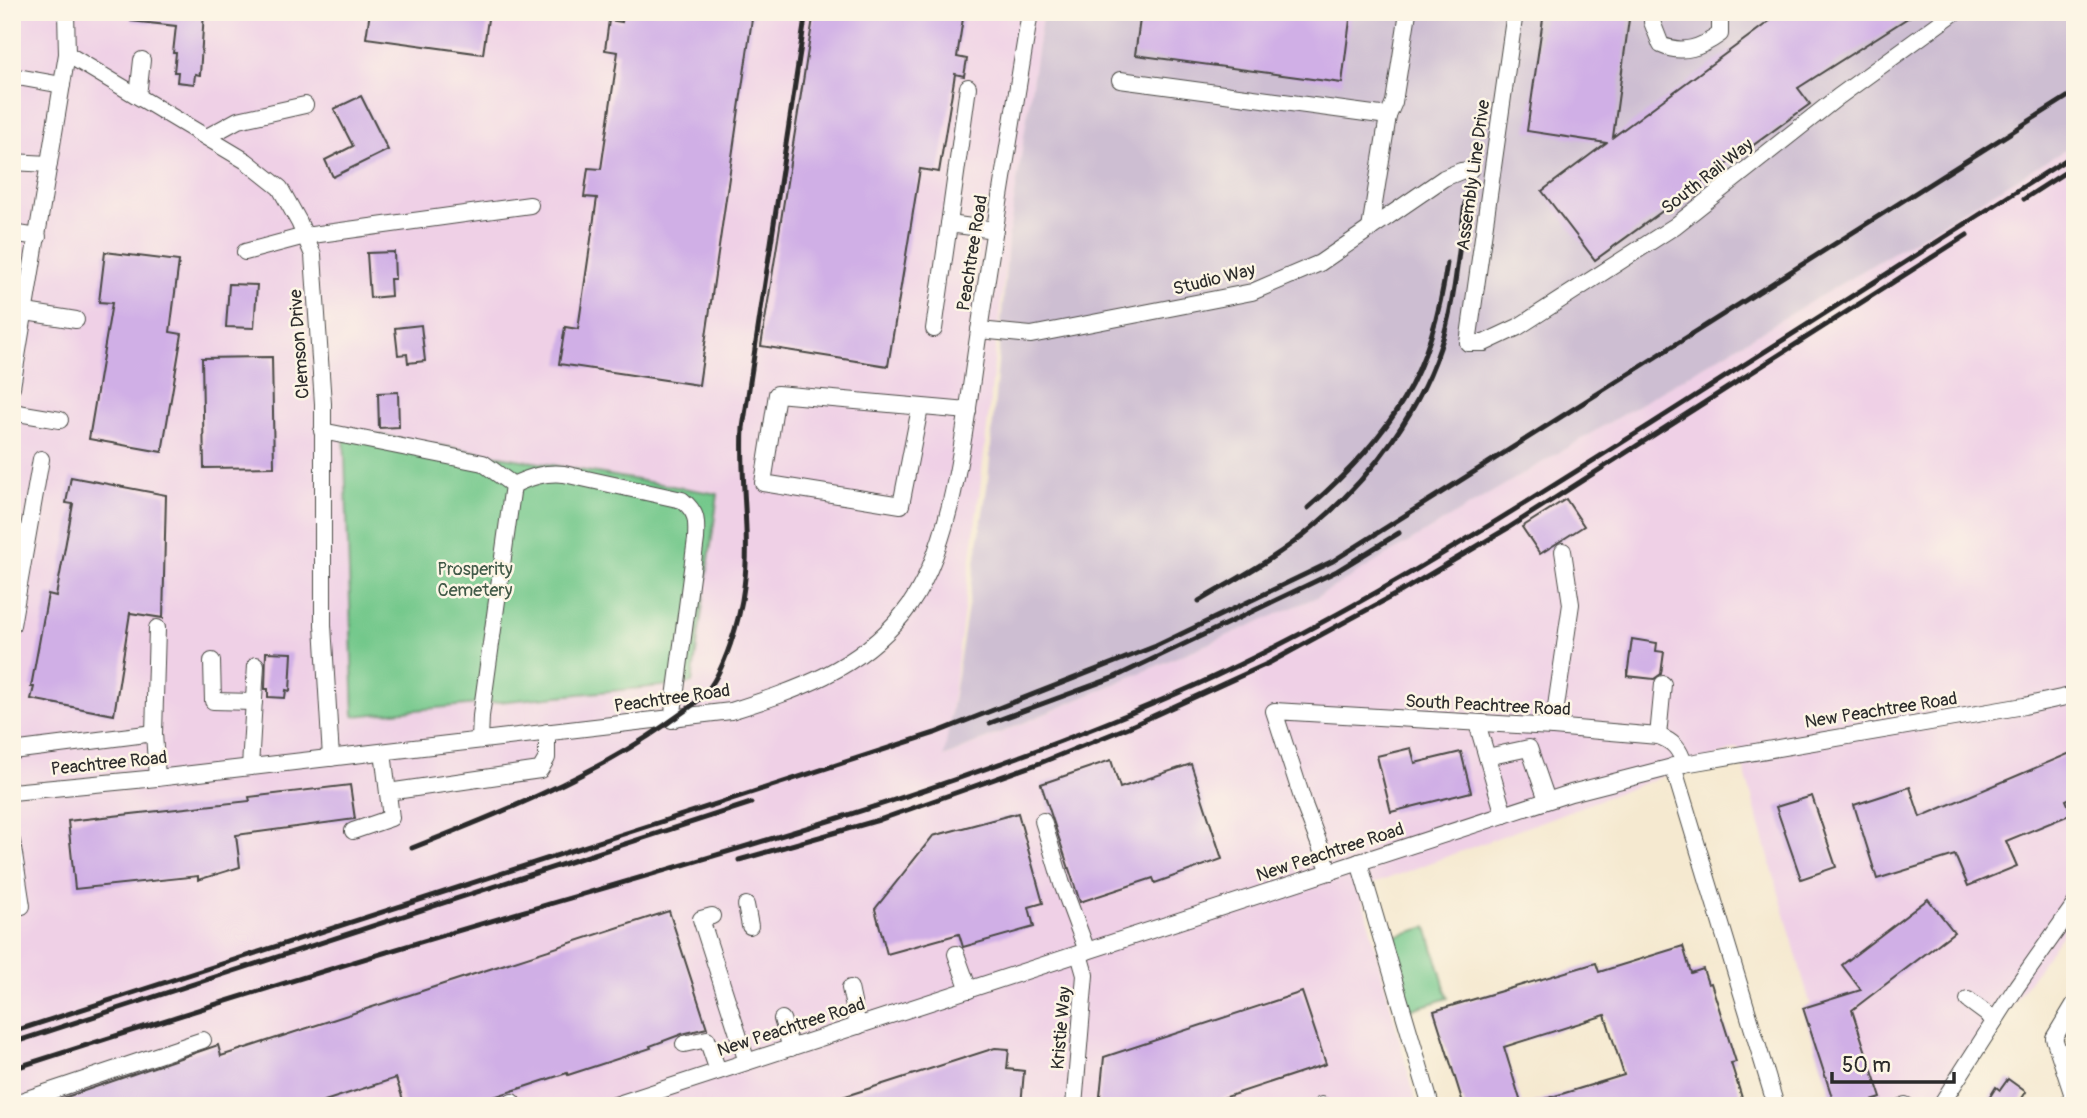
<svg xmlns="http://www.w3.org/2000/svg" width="2087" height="1118" font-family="Pangolin,sans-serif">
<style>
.built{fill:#efd0e6}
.industrial{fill:#cdbed2}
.green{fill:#73c88b;stroke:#4f7a5b;stroke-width:2}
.building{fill:#d0afe6}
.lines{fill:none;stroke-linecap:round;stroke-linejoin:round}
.minor-casing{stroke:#494844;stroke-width:18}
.minor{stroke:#fff;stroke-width:16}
.rail{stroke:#2b2b2b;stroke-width:5}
.labels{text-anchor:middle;stroke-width:5;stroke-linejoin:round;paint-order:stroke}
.street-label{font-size:18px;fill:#2b2b2b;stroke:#fcf5e5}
.park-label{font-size:18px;fill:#415a48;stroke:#fcf5e5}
</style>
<rect width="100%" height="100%" fill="#fcf5e5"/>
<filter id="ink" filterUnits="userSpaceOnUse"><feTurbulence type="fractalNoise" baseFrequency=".0143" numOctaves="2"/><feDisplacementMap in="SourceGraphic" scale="14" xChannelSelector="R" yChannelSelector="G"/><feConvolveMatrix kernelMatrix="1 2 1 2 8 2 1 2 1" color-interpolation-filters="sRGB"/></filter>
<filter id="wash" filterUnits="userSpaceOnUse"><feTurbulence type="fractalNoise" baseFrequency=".00686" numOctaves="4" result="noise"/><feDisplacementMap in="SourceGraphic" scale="28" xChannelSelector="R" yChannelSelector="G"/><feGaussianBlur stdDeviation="1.57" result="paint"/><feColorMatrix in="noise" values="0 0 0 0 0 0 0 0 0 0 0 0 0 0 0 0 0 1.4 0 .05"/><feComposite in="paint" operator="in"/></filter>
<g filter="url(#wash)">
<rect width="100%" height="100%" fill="#f5e9d0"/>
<polygon class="built" points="12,12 1043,12 1008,241 981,480 945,757 1317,597 2075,144 2075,916 1941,1106 1839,1106 1738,748 1360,889 1417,1106 12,1106"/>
<polygon class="industrial" points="1043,12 2075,12 2075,144 1317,597 944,757 988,482 1008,241"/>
<g class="green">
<polygon points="344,429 718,494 692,683 354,716"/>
<polygon points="1427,927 1448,998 1409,1010 1388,938"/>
</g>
<g id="blocks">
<g class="building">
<polygon points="131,12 204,12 200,75 195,74 194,84 177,82 178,72 174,72 176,53 173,53 176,26 131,21"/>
<polygon points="370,12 489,12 483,54 366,38"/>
<polygon points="624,12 753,12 699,385 559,364 565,327 578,329 597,198 584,197 588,168 601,169 618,52 605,50 609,20 622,22"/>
<polygon points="814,12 964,12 957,57 967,59 964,76 955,74 939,172 920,169 888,366 761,346"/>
<polygon points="1141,12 1351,12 1342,83 1135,55"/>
<polygon points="1544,12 1630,12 1613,137 1771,20 1767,12 1917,12 1798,88 1810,104 1595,260 1542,191 1606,143 1527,131"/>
<polygon points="361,96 388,150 333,177 325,160 353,146 334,109"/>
<polygon points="105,252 179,261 170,332 182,334 162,452 89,439 112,303 99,302"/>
<polygon points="394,252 395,279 390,279 391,296 370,298 367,253"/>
<polygon points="229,284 257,285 254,328 226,327"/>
<polygon points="421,325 425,361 408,363 407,354 398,355 395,328"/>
<polygon points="272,357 274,467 204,468 202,358"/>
<polygon points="398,392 399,427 379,428 378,393"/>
<polygon points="71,477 166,495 163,618 130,613 114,715 31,699 34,687 31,687 48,594 56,596 73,504 66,503"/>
<polygon points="1566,499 1584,526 1540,554 1522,527"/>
<polygon points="1632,639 1657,643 1656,651 1664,652 1661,674 1654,679 1627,676"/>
<polygon points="266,652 292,653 290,691 286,690 285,698 268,697 268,689 265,689"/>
<polygon points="1411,748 1415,763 1461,752 1471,792 1391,812 1377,756"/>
<polygon points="2075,751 2075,796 2066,800 2072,814 2006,841 2017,866 1968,886 1955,855 1877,879 1854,805 1910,787 1920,817"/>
<polygon points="1111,760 1120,788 1191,764 1222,859 1155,883 1153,878 1080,902 1041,784"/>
<polygon points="350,785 355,819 236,835 240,867 198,880 198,876 75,889 68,821 250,801 249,797"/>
<polygon points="1812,796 1836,867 1801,879 1776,807"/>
<polygon points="1018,813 1043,903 1029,907 1034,927 963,947 959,934 887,954 875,909 933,836"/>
<polygon points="1928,899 1954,932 1852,1010 1881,1098 1856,1106 1835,1106 1803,1008 1861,990 1842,965"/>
<polygon points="669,911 707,1028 682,1034 650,1046 651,1048 568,1075 567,1073 466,1106 405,1106 396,1078 309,1106 40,1106 218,1045 221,1056"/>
<polygon points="1683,946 1691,973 1703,969 1708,984 1711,983 1736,1062 1731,1063 1743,1101 1728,1106 1533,1106 1532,1103 1624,1075 1605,1015 1504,1047 1522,1106 1464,1106 1434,1011 1596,963 1599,972"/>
<polygon points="1302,992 1326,1064 1199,1106 1099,1106 1104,1057"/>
<polygon points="995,1048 1009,1049 1007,1069 1024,1071 1021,1106 825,1106 824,1103"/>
<polygon points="2008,1079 2026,1092 2017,1106 1996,1106 1988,1100 1996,1087 2000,1090"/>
</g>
</g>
</g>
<g filter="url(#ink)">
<use href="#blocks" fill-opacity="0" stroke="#494844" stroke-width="2"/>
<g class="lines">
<g class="minor-casing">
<g id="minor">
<polyline points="1515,12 1468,343 1484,343 1518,327 1675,226 1838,97 1955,12"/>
<path d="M1653,12L1652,22L1661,45C1683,55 1702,47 1720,34V18L1716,12"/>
<polyline points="67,54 246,161 280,188 299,222 313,255 323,404 323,625 331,758"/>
<polyline points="12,76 62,85"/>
<polyline points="1120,80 1388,116 1394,102 1408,12"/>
<polyline points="138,96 142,60"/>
<polyline points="207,137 238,120 305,105"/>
<polyline points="12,162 49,164"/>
<polyline points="949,224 968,87"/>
<polyline points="1370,229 1388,116"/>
<polyline points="12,233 38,237"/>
<polyline points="245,252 305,236 530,205"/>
<polyline points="26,312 76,320"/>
<polyline points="934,329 949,224 995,230"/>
<polyline points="979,330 1031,335 1252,292 1320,263 1444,178 1461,171 1470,170"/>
<polyline points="12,387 67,54 66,12"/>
<polyline points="920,408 901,505 763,483 777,394 968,411"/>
<polyline points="12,412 60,420"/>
<polyline points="322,431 483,463 513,485 481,716 480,740"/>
<path d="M513,485C530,477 545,472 564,474L682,500C697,512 697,520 696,539L672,720"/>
<polyline points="12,625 41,459"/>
<polyline points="212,661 213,701 254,702"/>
<polyline points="1477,723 1504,815"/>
<polyline points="1553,727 1571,604 1563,551"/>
<polyline points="1658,736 1663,684"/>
<polyline points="12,751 154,733"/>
<polyline points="1487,757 1529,748 1547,800"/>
<polyline points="1673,766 1776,1106"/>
<polyline points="250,767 256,665"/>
<polyline points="157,778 154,733 157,628"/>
<path d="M12,792L157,778L731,711C797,690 858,670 903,614C956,549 966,413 979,331C995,224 1013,118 1030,12"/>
<polyline points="388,792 540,770 547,758 547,732"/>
<polyline points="1043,821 1062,884 1087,951"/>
<polyline points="353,831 391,818 383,752"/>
<polyline points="12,841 22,906"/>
<polyline points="1359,862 1431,1106"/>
<path d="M1330,872L1305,807L1274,711L1553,727L1658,736C1673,741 1680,749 1684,764"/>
<polyline points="746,905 750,926"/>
<polyline points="712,916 701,919 747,1062"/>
<polyline points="956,954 969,990"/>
<polyline points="850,988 858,1026"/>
<polyline points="1968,1000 1995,1020"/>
<polyline points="782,1019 791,1048"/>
<polyline points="684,1044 707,1039 718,1071"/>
<polyline points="512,1102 513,1106"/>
<polyline points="12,1104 203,1040"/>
<polyline points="1905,1105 1907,1106"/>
<polyline points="612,1106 1571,793 1684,764 2024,706 2075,695"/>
<polyline points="1074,1106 1085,975 1079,954"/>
<polyline points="1320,1106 1322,1105"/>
<polyline points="1940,1106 2017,986 2075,904"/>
<polyline points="2065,1106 2073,1096 2054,1038 2075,1003"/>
</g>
</g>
<use href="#minor" class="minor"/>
<g class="rail">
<polyline points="2024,199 2075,166"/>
<path d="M1308,508C1392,435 1432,374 1447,263"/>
<path d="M1199,601C1238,578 1280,556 1314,526C1372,477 1423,408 1444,335C1456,292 1459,247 1465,203"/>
<polyline points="990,723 1115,677 1337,571 1399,533"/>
<path d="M412,848C496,815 591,777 665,725C677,716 692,707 703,696C725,672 740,619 744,587C751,534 740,481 743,428L806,12"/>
<polyline points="739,860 879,820 1040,763 1129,727 1269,663 1400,592 1508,528 1967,235"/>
<polyline points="12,1032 935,733 1156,646 1333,561 2075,92"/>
<polyline points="12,1043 751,803"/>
<path d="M12,1069C183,1014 353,961 525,911C752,845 980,782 1196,685C1355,613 1504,517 1651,424C1792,333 1934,244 2075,154"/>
</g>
</g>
</g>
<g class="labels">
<g class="street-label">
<text transform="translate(1473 175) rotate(-82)" y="6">Assembly Line Drive</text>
<text transform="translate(1707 176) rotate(-38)" y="6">South Rail Way</text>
<text transform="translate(972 253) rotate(-81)" y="6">Peachtree Road</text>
<text transform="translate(1214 279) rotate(-14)" y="6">Studio Way</text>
<text transform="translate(299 344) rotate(-94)" y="6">Clemson Drive</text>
<text transform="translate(672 698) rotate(-8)" y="6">Peachtree Road</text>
<text transform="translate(1488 705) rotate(3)" y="6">South Peachtree Road</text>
<text transform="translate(1881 710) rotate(-9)" y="6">New Peachtree Road</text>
<text transform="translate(109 763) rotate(-6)" y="6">Peachtree Road</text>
<text transform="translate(1330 852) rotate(-18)" y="6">New Peachtree Road</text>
<text transform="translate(791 1027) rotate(-18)" y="6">New Peachtree Road</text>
<text transform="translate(1061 1028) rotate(-85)" y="6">Kristie Way</text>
</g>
<g class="park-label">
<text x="475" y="575">Prosperity<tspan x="475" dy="21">Cemetery</tspan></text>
</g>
</g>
<rect width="2087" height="1118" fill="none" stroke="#fcf5e5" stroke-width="42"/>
<path d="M1832 1072v10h122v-10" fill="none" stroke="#2b2b2b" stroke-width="3.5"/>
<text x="1842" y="1072" font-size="21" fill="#2b2b2b" stroke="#fcf5e5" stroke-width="5" paint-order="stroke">50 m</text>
</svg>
